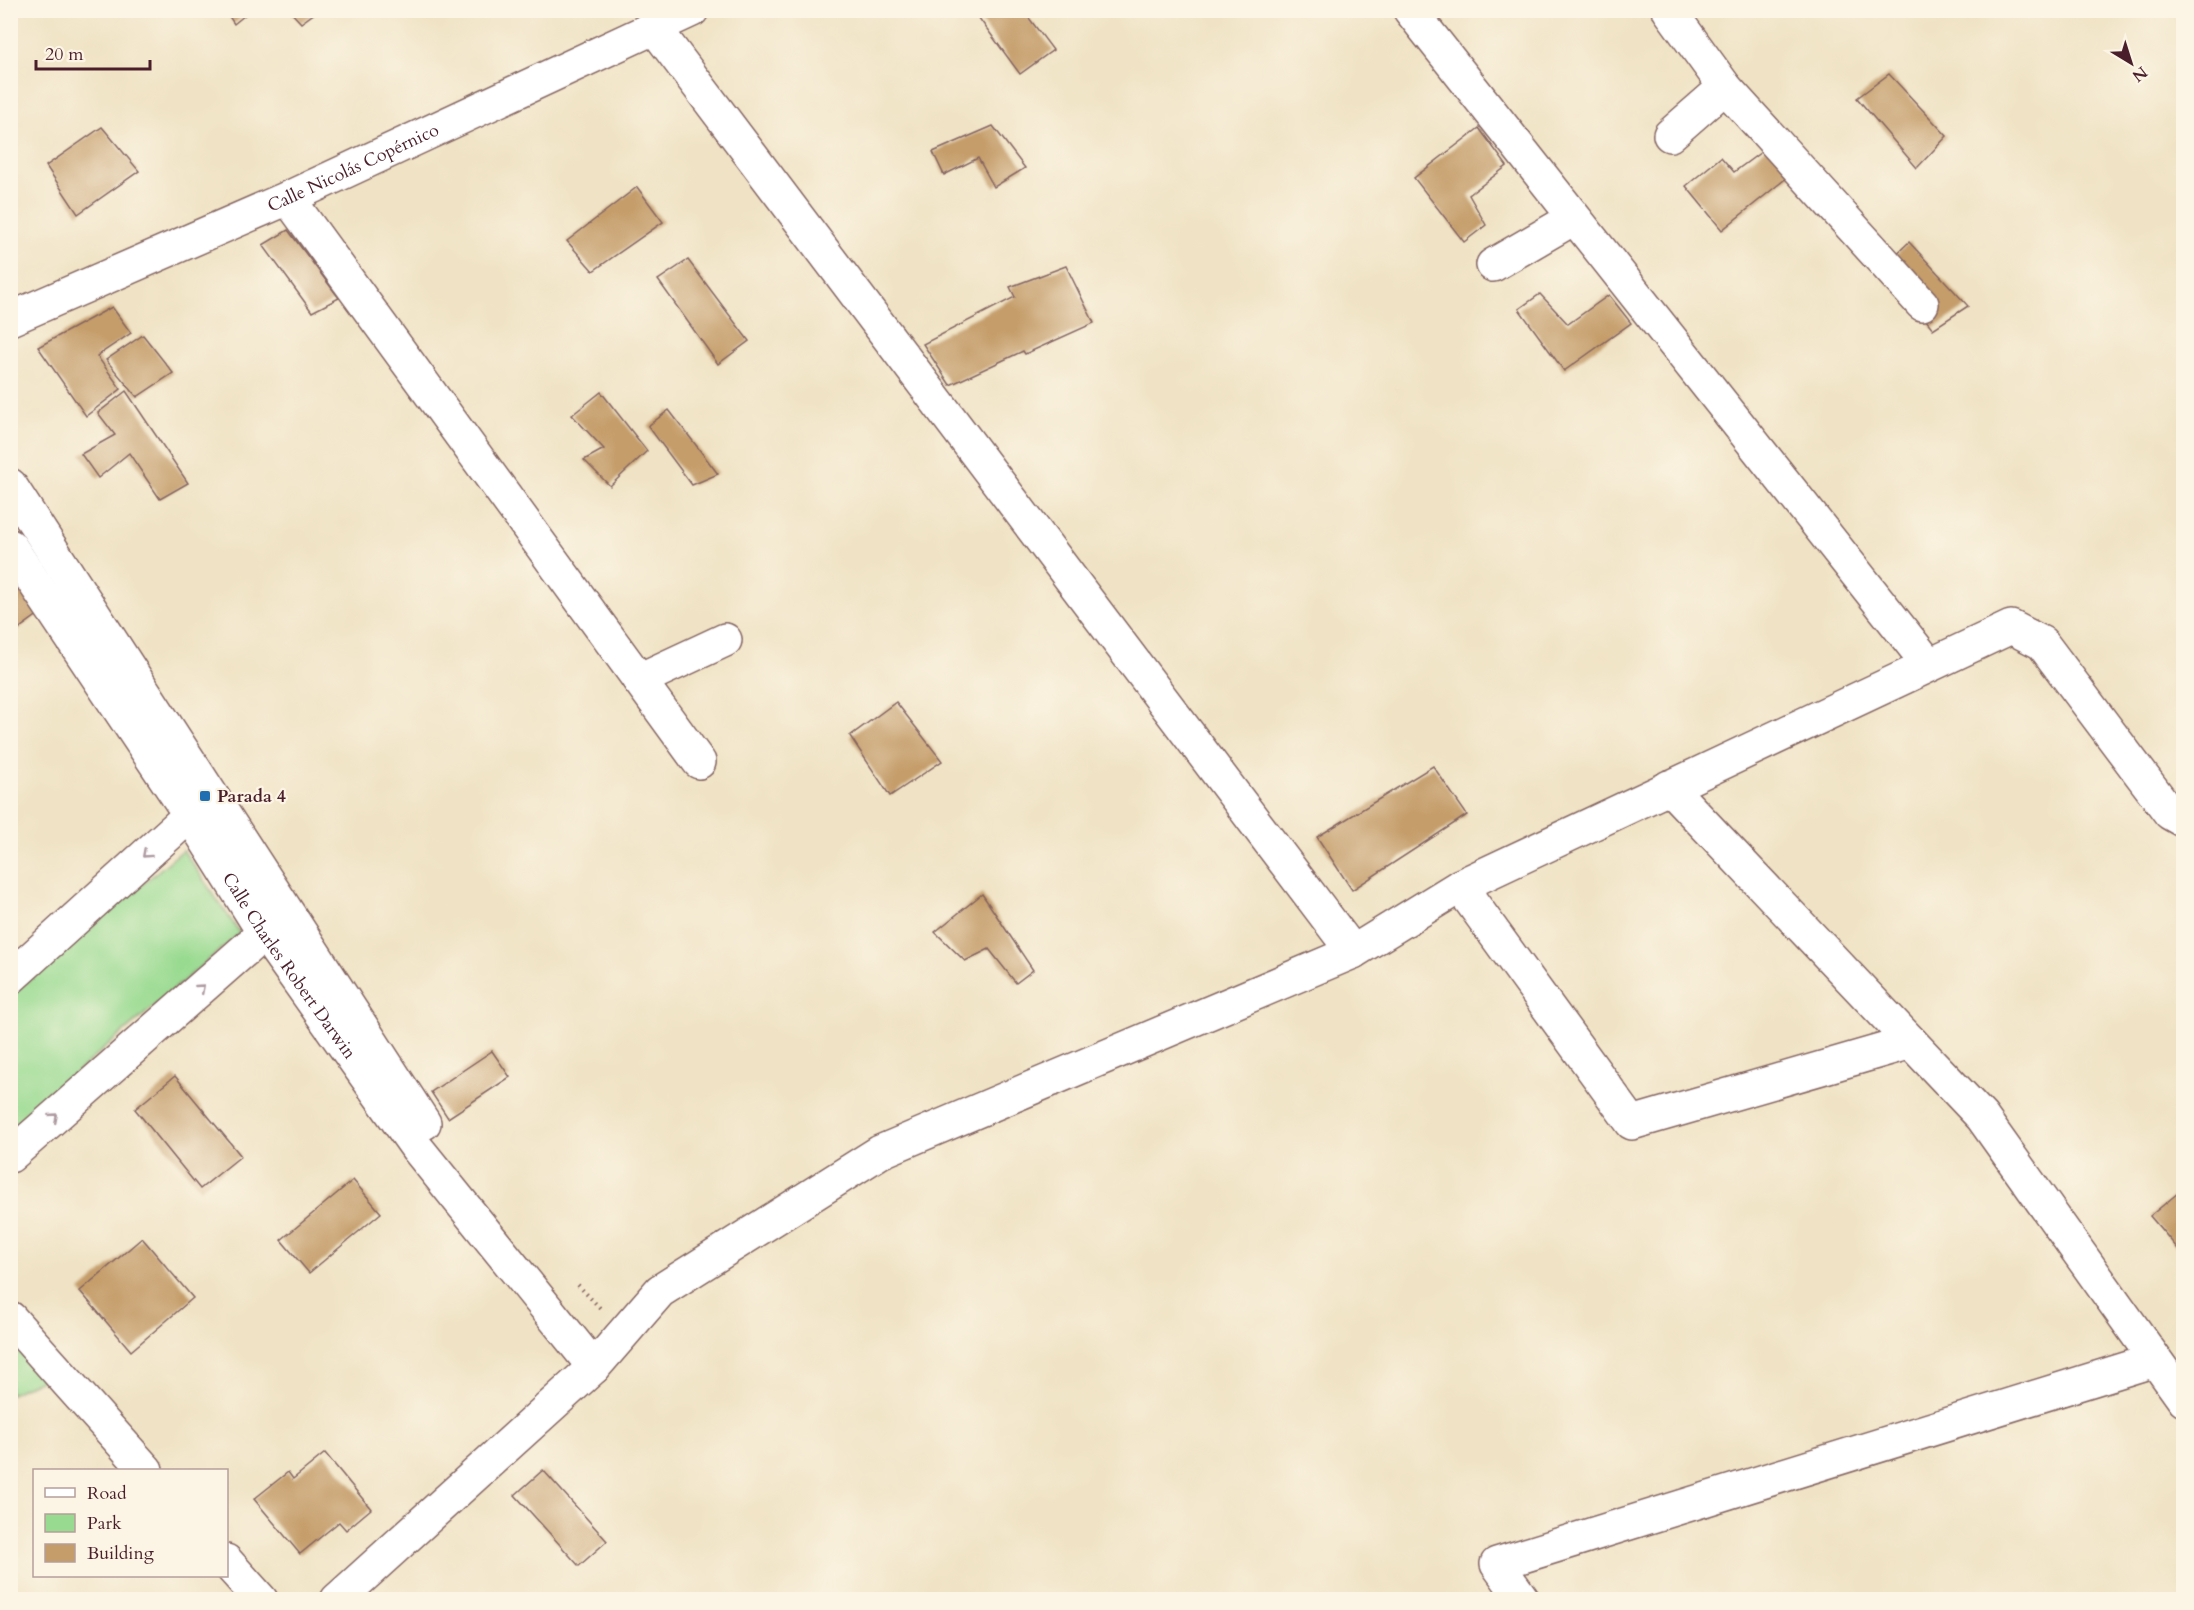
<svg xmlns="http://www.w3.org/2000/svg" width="2194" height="1610" font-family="Cardo,serif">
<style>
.green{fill:#98da90;stroke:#717c5e;stroke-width:1.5}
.building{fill:#c59d6a}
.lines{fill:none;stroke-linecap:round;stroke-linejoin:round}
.minor-casing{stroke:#846461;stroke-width:36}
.path{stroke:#846461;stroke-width:4;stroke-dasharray:1.5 4.5;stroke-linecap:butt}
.minor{stroke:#fff;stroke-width:33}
.oneway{stroke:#ae9aa0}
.poi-dot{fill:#1f6fb2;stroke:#fcf5e5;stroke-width:2}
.labels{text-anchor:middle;stroke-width:4.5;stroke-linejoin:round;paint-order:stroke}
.street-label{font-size:18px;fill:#4a1f2b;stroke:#fcf5e5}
.poi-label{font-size:18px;font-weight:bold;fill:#4a1f2b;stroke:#fcf5e5;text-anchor:start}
</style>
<rect width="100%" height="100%" fill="#fcf5e5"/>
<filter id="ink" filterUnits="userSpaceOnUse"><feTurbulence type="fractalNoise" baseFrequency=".0167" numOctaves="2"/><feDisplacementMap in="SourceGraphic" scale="12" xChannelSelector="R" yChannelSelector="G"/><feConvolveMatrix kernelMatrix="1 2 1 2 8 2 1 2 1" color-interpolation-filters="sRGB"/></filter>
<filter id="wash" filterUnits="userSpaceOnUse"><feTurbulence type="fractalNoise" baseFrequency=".008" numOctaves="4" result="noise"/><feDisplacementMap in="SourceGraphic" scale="24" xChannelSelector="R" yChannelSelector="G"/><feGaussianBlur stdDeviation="1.35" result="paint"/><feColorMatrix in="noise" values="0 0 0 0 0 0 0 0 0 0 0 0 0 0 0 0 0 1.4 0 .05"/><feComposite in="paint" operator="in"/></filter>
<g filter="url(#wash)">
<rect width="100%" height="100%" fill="#f0e3c5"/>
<g class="green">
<polygon points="183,850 240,933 11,1128 11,995"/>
<polygon points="10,1340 45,1378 11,1394 10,1394"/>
</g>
<g id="blocks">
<g class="building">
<polygon points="225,10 251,10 234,24"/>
<polygon points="289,10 319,10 301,23"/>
<polygon points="973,10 1023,10 1053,50 1020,74"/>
<polygon points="1889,74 1947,136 1917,168 1857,98"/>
<polygon points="993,126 1025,168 994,187 978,158 944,175 933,152"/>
<polygon points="102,127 139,171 78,214 46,166"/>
<polygon points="1479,128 1507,166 1469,195 1486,225 1464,242 1414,178"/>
<polygon points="1772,144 1794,172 1722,230 1686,186 1721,157 1734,172"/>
<polygon points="637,187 663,222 593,271 567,241"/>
<polygon points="288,230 339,298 312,312 263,245"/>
<polygon points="1909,242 1968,306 1933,329 1884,266"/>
<polygon points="688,260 749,341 718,364 658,280"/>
<polygon points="1066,266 1094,323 1025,354 1023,351 950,385 923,344 1015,297 1010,287"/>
<polygon points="1540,294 1568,324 1609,295 1631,323 1564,371 1519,309"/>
<polygon points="112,307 131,333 97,356 121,389 86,416 38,347"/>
<polygon points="143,335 173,373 137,397 106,360"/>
<polygon points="126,391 188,483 160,499 129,453 98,478 81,454 115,435 98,413"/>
<polygon points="601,392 647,451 610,486 584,460 604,449 572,415"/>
<polygon points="669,410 718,474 692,485 648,426"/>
<polygon points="24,585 43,611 10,635 10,595"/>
<polygon points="896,702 942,761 890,796 850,736"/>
<polygon points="1433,766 1467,815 1352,890 1317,837"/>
<polygon points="982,894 1033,970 1016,983 989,949 965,961 935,932"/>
<polygon points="492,1051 510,1077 448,1118 431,1092"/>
<polygon points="175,1076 241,1156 200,1189 135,1109"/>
<polygon points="353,1180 381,1213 309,1273 281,1240"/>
<polygon points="2184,1188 2184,1256 2150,1216"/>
<polygon points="142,1238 193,1298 131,1351 80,1291"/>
<polygon points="325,1453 371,1509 346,1530 339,1522 300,1554 254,1499 288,1472 293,1479"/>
<polygon points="543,1470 607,1541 579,1566 515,1495"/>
</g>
</g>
</g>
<g filter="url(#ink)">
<use href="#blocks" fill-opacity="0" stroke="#846461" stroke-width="1.5"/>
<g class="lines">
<g class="minor-casing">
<g id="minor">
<polyline points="1410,10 1929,665"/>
<polyline points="1669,10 1725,87 1922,304"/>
<polyline points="654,27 1353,952"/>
<polyline points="1670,135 1725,87"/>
<polyline points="288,198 699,762"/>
<polyline points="1493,265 1574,218"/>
<path id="s1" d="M10,319L288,198L692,10"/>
<polyline points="10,485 424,1123"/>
<path id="s2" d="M10,546L190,815L264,933L417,1148L594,1367"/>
<polyline points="639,680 725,640"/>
<polyline points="1669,787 1982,1117 2184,1400"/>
<polyline points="10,978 190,815"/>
<polyline points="1911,1042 1632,1123 1460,886 2011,627 2042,643 2170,813 2184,821"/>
<polyline points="10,1156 264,933"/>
<polyline points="10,1318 146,1470"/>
<polyline points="226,1561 261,1600"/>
<polyline points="337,1600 594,1367 660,1291 880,1152 1353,952 1460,886"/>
<polyline points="1523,1600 1497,1564 2155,1360"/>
</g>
</g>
<polyline class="path" points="578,1285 600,1308"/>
<use href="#minor" class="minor"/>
</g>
<defs><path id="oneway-chevron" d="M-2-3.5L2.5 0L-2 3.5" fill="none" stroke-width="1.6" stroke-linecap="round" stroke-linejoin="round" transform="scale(1.5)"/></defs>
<g class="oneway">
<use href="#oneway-chevron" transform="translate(146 854) rotate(138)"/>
<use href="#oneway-chevron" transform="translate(201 988) rotate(-41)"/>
<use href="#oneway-chevron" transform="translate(54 1117) rotate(-41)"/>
</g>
</g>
<rect class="poi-dot" x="199" y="790" width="12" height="12" rx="3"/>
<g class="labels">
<g class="street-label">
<text dy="6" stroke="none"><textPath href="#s1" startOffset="375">Calle Nicolás Copérnico</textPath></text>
<text dy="6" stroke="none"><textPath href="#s2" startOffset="504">Calle Charles Robert Darwin</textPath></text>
</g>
<g class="poi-label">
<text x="217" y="802">Parada 4</text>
</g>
</g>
<rect width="2194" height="1610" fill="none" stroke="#fcf5e5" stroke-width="36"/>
<rect x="33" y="1469" width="195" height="108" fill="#fcf5e5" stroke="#b59f9b" stroke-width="1.5"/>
<rect x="45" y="1488" width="30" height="9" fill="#ffffff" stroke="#b59f9b" stroke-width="1.5"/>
<text x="87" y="1499" font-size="18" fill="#4a1f2b">Road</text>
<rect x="45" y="1514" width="30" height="18" fill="#98da90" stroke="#b59f9b" stroke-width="1.5"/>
<text x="87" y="1529" font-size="18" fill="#4a1f2b">Park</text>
<rect x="45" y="1544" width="30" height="18" fill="#c59d6a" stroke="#b59f9b" stroke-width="1.5"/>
<text x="87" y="1559" font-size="18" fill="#4a1f2b">Building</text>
<g transform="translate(2131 63) rotate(142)" stroke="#fcf5e5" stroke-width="4.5" paint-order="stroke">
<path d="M0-4.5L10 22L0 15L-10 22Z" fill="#4a1f2b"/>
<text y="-9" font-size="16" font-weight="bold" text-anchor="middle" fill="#4a1f2b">N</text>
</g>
<path d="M36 60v9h114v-9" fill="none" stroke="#4a1f2b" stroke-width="3"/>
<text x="45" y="60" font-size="18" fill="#4a1f2b" stroke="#fcf5e5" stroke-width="4.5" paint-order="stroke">20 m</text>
</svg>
